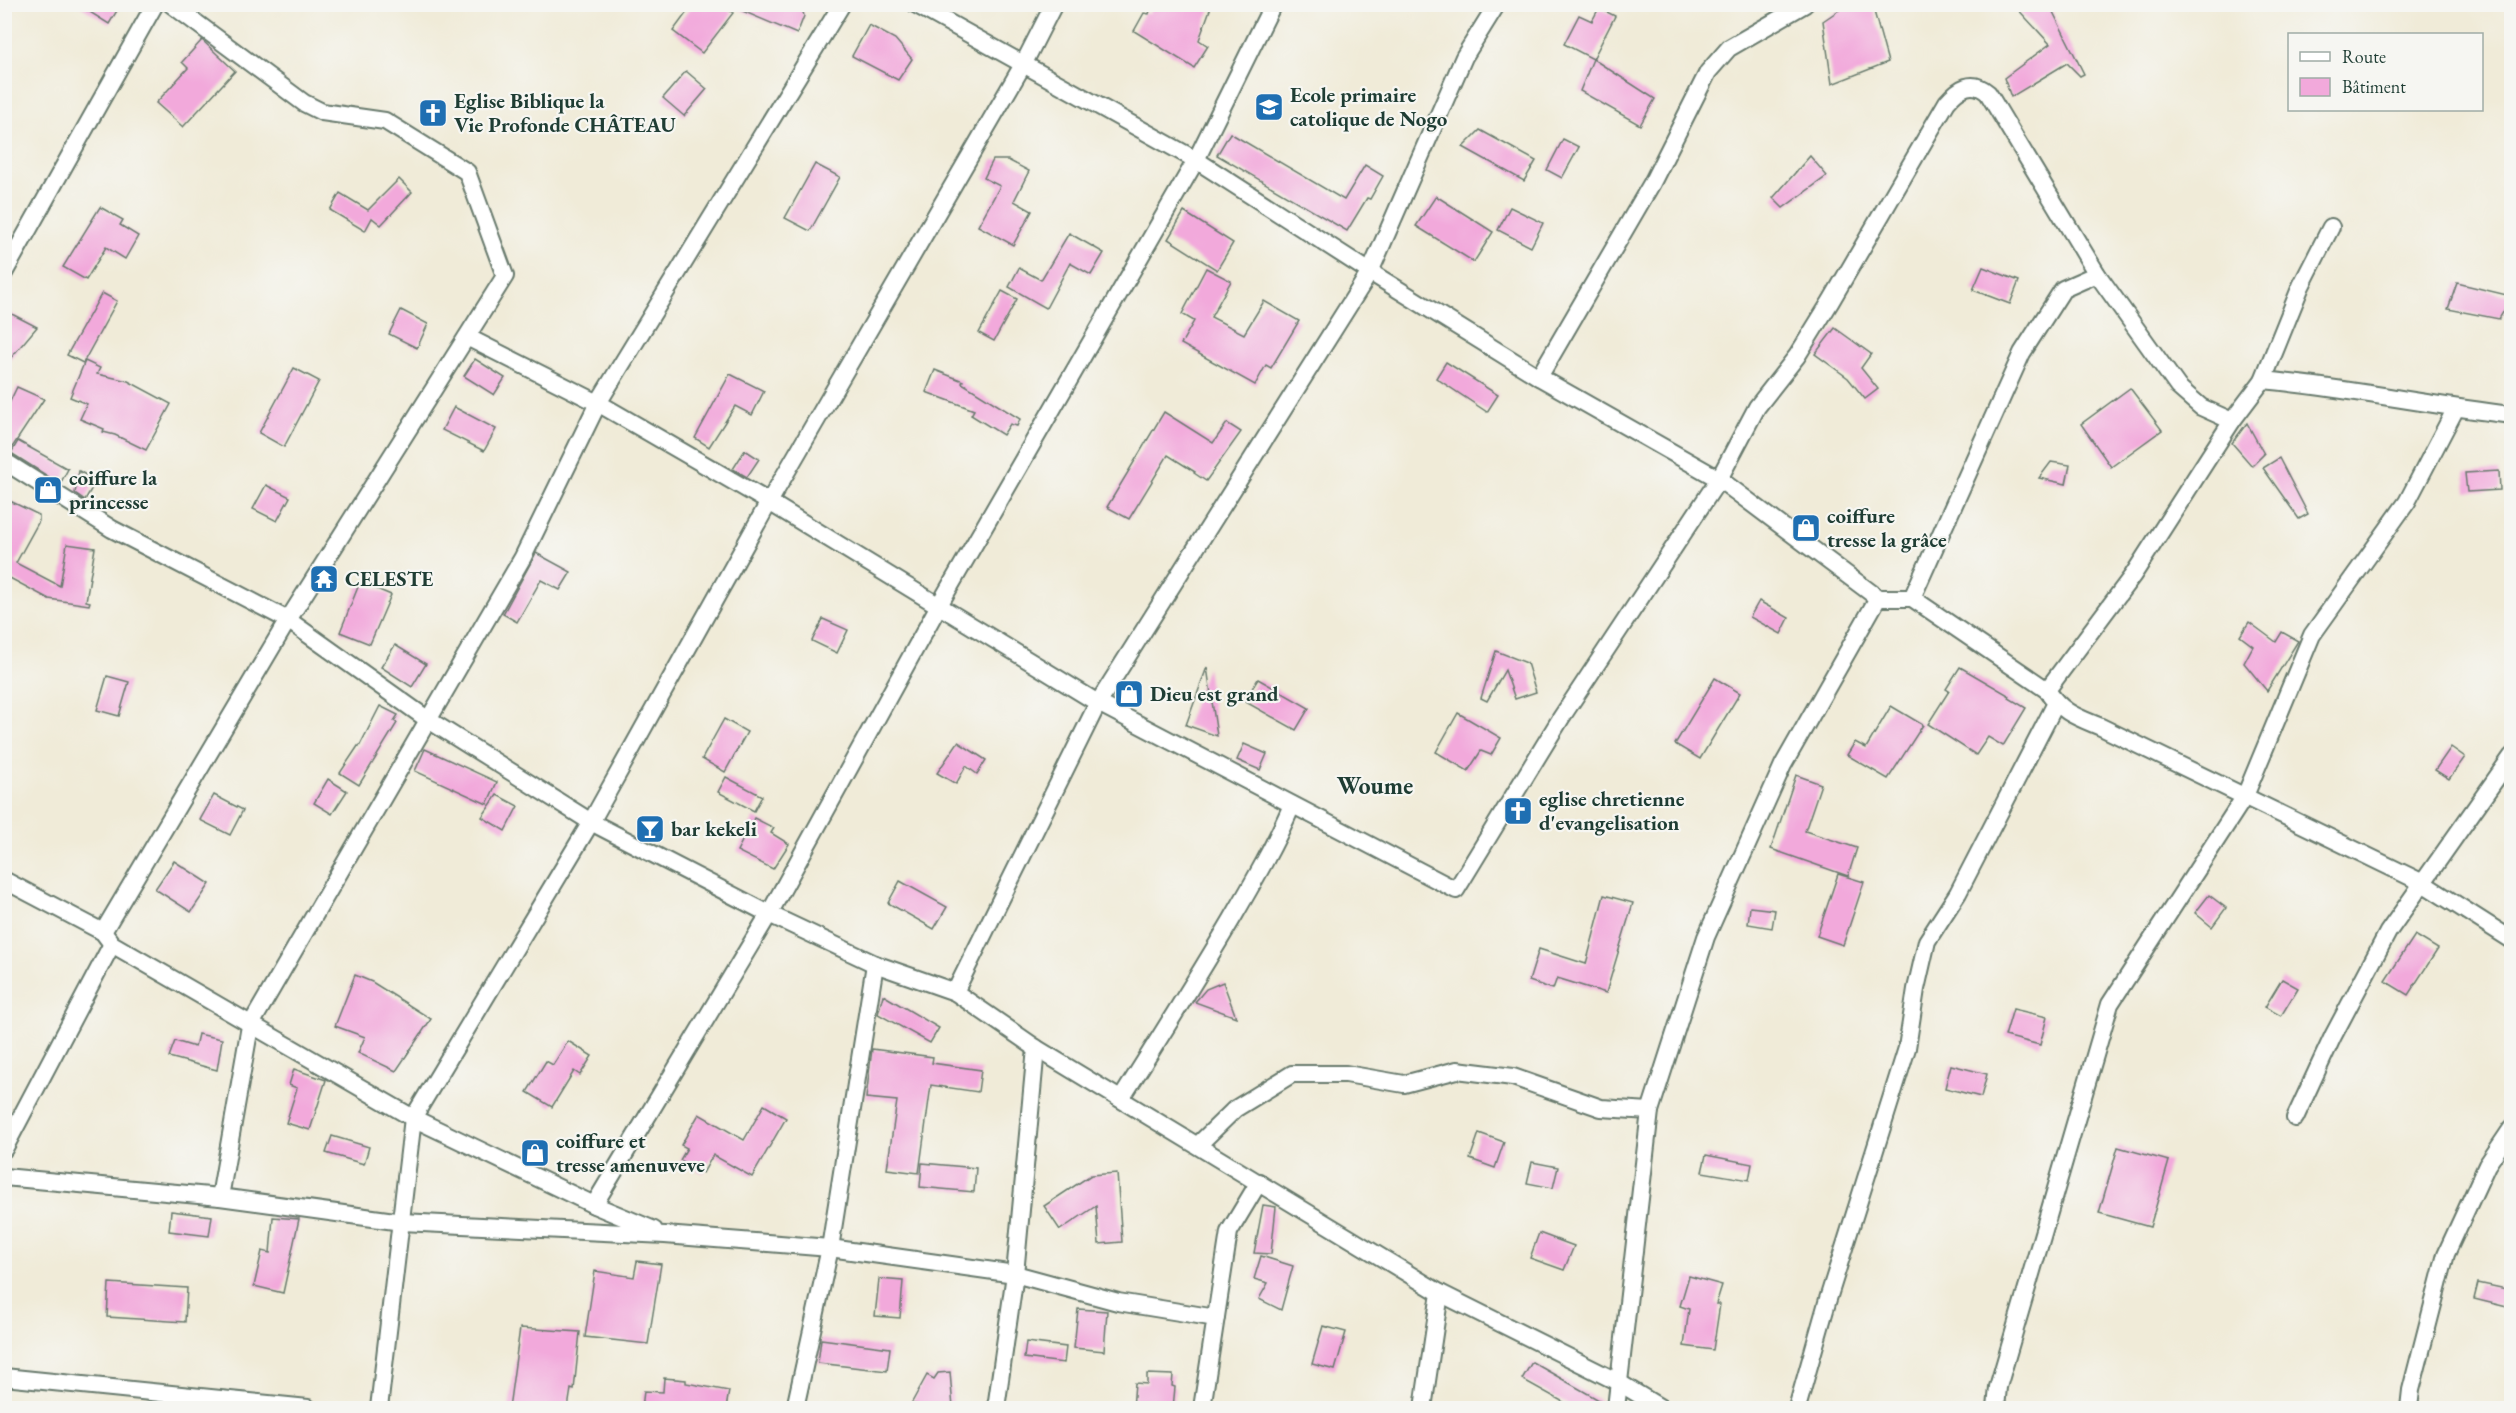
<svg xmlns="http://www.w3.org/2000/svg" width="2516" height="1413" font-family="'EB Garamond',serif">
<style>
.building{fill:#f2a9db}
.lines{fill:none;stroke-linecap:round;stroke-linejoin:round}
.minor-casing{stroke:#687a6d;stroke-width:20}
.minor{stroke:#fff;stroke-width:16}
.labels{text-anchor:middle;stroke-width:4.5;stroke-linejoin:round;paint-order:stroke}
.poi-label{font-size:21px;font-weight:bold;fill:#1f3d34;stroke:#f6f6f2;text-anchor:start}
.quarter-label{font-size:24px;font-weight:bold;fill:#1f3d34;stroke:#f6f6f2}
</style>
<rect width="100%" height="100%" fill="#f6f6f2"/>
<filter id="ink" filterUnits="userSpaceOnUse"><feTurbulence type="fractalNoise" baseFrequency=".0167" numOctaves="2"/><feDisplacementMap in="SourceGraphic" scale="12" xChannelSelector="R" yChannelSelector="G"/><feConvolveMatrix kernelMatrix="1 2 1 2 8 2 1 2 1" color-interpolation-filters="sRGB"/></filter>
<filter id="wash" filterUnits="userSpaceOnUse"><feTurbulence type="fractalNoise" baseFrequency=".008" numOctaves="4" result="noise"/><feDisplacementMap in="SourceGraphic" scale="24" xChannelSelector="R" yChannelSelector="G"/><feGaussianBlur stdDeviation="1.35" result="paint"/><feColorMatrix in="noise" values="0 0 0 0 0 0 0 0 0 0 0 0 0 0 0 0 0 1.4 0 .05"/><feComposite in="paint" operator="in"/></filter>
<g filter="url(#wash)">
<rect width="100%" height="100%" fill="#f0ebd8"/>
<g id="blocks">
<g class="building">
<polygon points="77,4 121,4 109,24"/>
<polygon points="693,4 721,4 733,13 702,53 673,31"/>
<polygon points="726,4 801,4 804,16 797,34"/>
<polygon points="1152,4 1212,4 1199,40 1208,46 1194,68 1134,31 1144,13 1149,14"/>
<polygon points="1848,4 1872,4 1888,62 1832,84 1823,21"/>
<polygon points="2013,4 2049,4 2084,74 2080,76 2067,63 2011,97 2004,78 2050,44"/>
<polygon points="1599,8 1615,16 1593,59 1564,44 1579,15 1592,21"/>
<polygon points="869,25 895,39 912,59 898,80 852,56"/>
<polygon points="202,40 235,71 183,127 156,103 188,68 182,62"/>
<polygon points="1593,59 1655,99 1640,125 1580,91"/>
<polygon points="686,71 707,89 684,116 663,98"/>
<polygon points="1480,130 1536,161 1524,181 1463,147"/>
<polygon points="1230,133 1344,200 1365,165 1383,176 1370,199 1367,198 1347,231 1217,155"/>
<polygon points="1563,139 1579,147 1562,178 1547,170"/>
<polygon points="1810,156 1827,176 1783,208 1773,198"/>
<polygon points="993,160 1008,160 1029,171 1014,201 1032,211 1013,245 978,226 1000,186 984,178"/>
<polygon points="815,164 840,177 810,231 785,218"/>
<polygon points="399,179 412,192 381,225 372,218 365,231 330,210 340,193 368,210"/>
<polygon points="1436,196 1493,232 1474,262 1416,226"/>
<polygon points="100,207 123,220 120,225 138,236 125,259 106,247 86,280 63,267"/>
<polygon points="1510,207 1543,223 1531,247 1498,230"/>
<polygon points="1184,212 1233,243 1217,270 1168,239"/>
<polygon points="1069,233 1104,253 1091,275 1070,263 1046,308 1009,287 1019,268 1041,280"/>
<polygon points="1983,267 2019,281 2010,304 1973,290"/>
<polygon points="1206,268 1231,281 1211,317 1244,334 1264,301 1299,321 1271,368 1266,365 1255,385 1181,344 1194,321 1182,314"/>
<polygon points="2457,283 2511,296 2511,299 2499,319 2448,309"/>
<polygon points="1002,291 1017,299 994,341 979,333"/>
<polygon points="102,293 117,301 83,363 67,355"/>
<polygon points="4,310 37,327 4,366"/>
<polygon points="401,310 428,324 417,348 389,334"/>
<polygon points="1835,328 1871,354 1861,368 1878,389 1865,399 1848,378 1815,354"/>
<polygon points="475,359 505,378 494,395 464,376"/>
<polygon points="85,361 100,368 97,374 128,381 171,404 146,450 115,435 103,432 104,429 80,419 87,404 70,397"/>
<polygon points="1446,362 1498,395 1487,412 1436,378"/>
<polygon points="294,368 319,381 284,447 259,433"/>
<polygon points="935,370 963,381 962,383 1020,419 1017,426 1010,424 1003,435 971,415 974,410 926,392"/>
<polygon points="730,374 764,391 752,415 735,406 709,447 695,438"/>
<polygon points="17,387 44,399 9,452 4,451 4,414"/>
<polygon points="2130,388 2162,430 2111,467 2081,424"/>
<polygon points="454,407 496,429 484,451 442,430"/>
<polygon points="1164,412 1213,443 1227,423 1241,432 1206,481 1194,473 1195,472 1168,455 1129,519 1107,507"/>
<polygon points="2247,423 2264,454 2252,466 2232,443"/>
<polygon points="18,441 68,469 60,484 11,453"/>
<polygon points="745,450 759,459 747,477 733,469"/>
<polygon points="2279,458 2308,514 2299,519 2263,468"/>
<polygon points="2051,462 2070,465 2066,484 2039,478"/>
<polygon points="79,471 96,481 85,500 75,493"/>
<polygon points="2499,471 2500,490 2467,492 2465,473"/>
<polygon points="266,485 290,497 277,521 253,509"/>
<polygon points="10,501 39,515 39,521 16,563 60,586 67,544 95,548 86,601 90,602 89,605 49,599 8,577 4,584 4,511"/>
<polygon points="536,553 571,572 560,590 541,580 517,622 503,614"/>
<polygon points="360,582 391,595 370,644 340,632"/>
<polygon points="1759,601 1789,618 1781,634 1750,617"/>
<polygon points="823,619 848,630 837,653 812,641"/>
<polygon points="2249,622 2276,642 2282,632 2298,641 2267,691 2244,663 2253,646 2240,636"/>
<polygon points="395,645 426,664 412,687 381,667"/>
<polygon points="1496,651 1527,663 1536,692 1515,699 1505,670 1487,701 1481,698"/>
<polygon points="1207,667 1217,736 1186,725"/>
<polygon points="1960,667 2010,696 2009,698 2026,708 2003,746 1988,737 1976,755 1928,724 1949,691 1946,689"/>
<polygon points="107,676 129,682 119,716 97,710"/>
<polygon points="1715,678 1740,693 1700,759 1675,744"/>
<polygon points="1258,679 1309,708 1296,730 1244,701"/>
<polygon points="380,706 398,715 394,721 397,723 359,785 340,773 358,746 359,747"/>
<polygon points="1891,706 1923,725 1888,779 1847,755 1855,742 1866,748"/>
<polygon points="1458,713 1501,738 1491,755 1481,751 1468,771 1436,752"/>
<polygon points="724,719 747,732 725,772 702,759"/>
<polygon points="958,742 986,760 977,774 966,766 956,784 937,773"/>
<polygon points="1244,744 1267,754 1260,770 1237,760"/>
<polygon points="2451,747 2465,757 2449,779 2435,770"/>
<polygon points="425,749 497,782 487,804 415,771"/>
<polygon points="1796,775 1821,784 1805,831 1857,848 1848,876 1771,849"/>
<polygon points="726,777 762,796 754,811 718,792"/>
<polygon points="328,779 347,791 332,814 314,803"/>
<polygon points="214,795 243,810 230,835 200,820"/>
<polygon points="497,795 518,806 505,831 482,817"/>
<polygon points="754,818 774,828 771,833 789,844 773,869 737,851"/>
<polygon points="174,861 210,884 191,912 155,889"/>
<polygon points="1838,874 1864,882 1843,945 1817,936"/>
<polygon points="900,881 947,907 934,929 888,903"/>
<polygon points="1604,895 1633,903 1606,993 1557,978 1553,989 1529,981 1539,949 1586,964"/>
<polygon points="2209,895 2226,908 2212,927 2195,913"/>
<polygon points="1750,907 1775,910 1772,928 1748,924"/>
<polygon points="2415,935 2438,949 2408,995 2385,981"/>
<polygon points="355,975 372,982 431,1019 396,1071 358,1053 365,1037 335,1026"/>
<polygon points="2282,979 2298,988 2281,1016 2265,1007"/>
<polygon points="1223,982 1236,1017 1195,1002 1206,989"/>
<polygon points="883,995 939,1028 930,1043 878,1014"/>
<polygon points="2013,1009 2047,1017 2040,1045 2005,1036"/>
<polygon points="198,1034 222,1039 217,1070 169,1057 175,1041 195,1047"/>
<polygon points="568,1041 592,1056 580,1075 574,1071 552,1107 527,1092 546,1061 553,1065"/>
<polygon points="872,1049 933,1057 932,1063 981,1070 978,1092 931,1085 919,1173 887,1169 897,1101 866,1098"/>
<polygon points="1951,1065 1987,1074 1981,1097 1945,1088"/>
<polygon points="294,1069 326,1080 310,1130 286,1123 297,1088 289,1085"/>
<polygon points="764,1105 786,1118 752,1177 713,1155 703,1173 680,1160 687,1148 681,1145 699,1114 744,1140"/>
<polygon points="1479,1133 1504,1142 1495,1168 1470,1159"/>
<polygon points="332,1136 369,1147 364,1164 326,1153"/>
<polygon points="2118,1147 2169,1161 2150,1227 2099,1213"/>
<polygon points="1706,1155 1752,1164 1749,1180 1702,1172"/>
<polygon points="1532,1162 1558,1167 1553,1188 1527,1183"/>
<polygon points="922,1163 976,1168 974,1192 920,1187"/>
<polygon points="1117,1173 1122,1242 1099,1244 1096,1206 1060,1230 1044,1206 1091,1175"/>
<polygon points="1263,1205 1276,1207 1271,1254 1254,1253"/>
<polygon points="171,1211 212,1216 209,1236 169,1231"/>
<polygon points="273,1217 299,1219 283,1293 254,1286 262,1251 270,1253"/>
<polygon points="1539,1233 1574,1246 1564,1270 1530,1258"/>
<polygon points="1261,1256 1293,1266 1281,1310 1259,1299 1268,1283 1254,1279"/>
<polygon points="637,1261 661,1264 648,1344 585,1337 595,1271 634,1277"/>
<polygon points="1689,1276 1722,1285 1716,1304 1720,1304 1713,1350 1684,1346 1689,1309 1680,1306"/>
<polygon points="879,1279 903,1281 900,1318 875,1316"/>
<polygon points="109,1283 187,1288 185,1322 107,1317"/>
<polygon points="2478,1283 2511,1290 2511,1308 2474,1299"/>
<polygon points="1078,1309 1107,1311 1104,1351 1074,1348"/>
<polygon points="1323,1326 1346,1332 1335,1370 1312,1364"/>
<polygon points="520,1328 580,1332 574,1390 571,1389 568,1408 509,1408"/>
<polygon points="821,1339 890,1348 887,1371 818,1363"/>
<polygon points="1026,1342 1066,1347 1064,1363 1024,1358"/>
<polygon points="1532,1362 1606,1404 1606,1408 1574,1408 1522,1379"/>
<polygon points="950,1372 953,1408 911,1404 927,1375 934,1379 938,1373"/>
<polygon points="1147,1374 1173,1375 1172,1386 1175,1387 1173,1408 1133,1408 1135,1383 1147,1384"/>
<polygon points="664,1378 686,1380 686,1383 729,1391 726,1408 642,1408 644,1391 663,1392"/>
</g>
</g>
</g>
<g filter="url(#ink)">
<use href="#blocks" fill-opacity="0" stroke="#687a6d" stroke-width="1.5"/>
<g class="lines">
<g class="minor-casing">
<g id="minor">
<path d="M915,4L1196,160L1370,272L1539,377L1719,479L1878,598H1912L2047,690C2062,713 2077,717 2101,727L2421,882L2512,940"/>
<polyline points="4,273 155,4"/>
<path d="M467,337L598,403L769,502L1098,703L1456,890L1561,718L1719,479L1757,407L1797,356L1831,301L1947,102C1959,88 1972,79 1988,93L2097,274L2178,387L2201,407L2232,421"/>
<polyline points="1539,377 1652,183 1708,72 1729,48 1805,4"/>
<path d="M2263,380C2347,388 2428,405 2512,415"/>
<polyline points="4,461 112,529 288,620 427,719 591,822 769,914 875,964 955,992 1036,1048 1440,1293 1423,1408"/>
<polyline points="1912,598 2022,353 2063,289 2097,274"/>
<polyline points="2047,690 2133,575 2232,421 2263,380 2301,286 2331,227"/>
<polyline points="4,880 103,932 112,944 413,1118 594,1205 654,1230"/>
<polyline points="103,932 288,620 505,276 467,172 385,121 322,112 304,103 171,4"/>
<polyline points="955,992 1098,703 1370,272 1464,57 1497,4"/>
<path d="M1121,1099C1159,1039 1196,980 1232,919C1254,881 1275,845 1292,805"/>
<polyline points="2295,1118 2333,1036 2388,932 2512,756"/>
<polyline points="1198,1145 1235,1109 1292,1074 1346,1074 1404,1084 1457,1070 1513,1077 1601,1108 1650,1111"/>
<polyline points="4,1149 112,944"/>
<polyline points="4,1177 220,1197 402,1222 665,1235 830,1248 1015,1274 1118,1302 1216,1318"/>
<polyline points="220,1197 250,1026 523,557 598,403 842,4"/>
<polyline points="594,1205 769,914 938,607 1196,160 1273,4"/>
<polyline points="1440,1293 1618,1382 1661,1408"/>
<polyline points="4,1377 308,1408"/>
<polyline points="379,1408 413,1118 591,822 769,502 1024,63 1054,4"/>
<polyline points="795,1408 830,1248 875,964"/>
<polyline points="996,1408 1015,1274 1036,1048"/>
<polyline points="1202,1408 1229,1232 1259,1182"/>
<polyline points="1616,1408 1650,1111 1706,937 1783,765 1878,598"/>
<polyline points="1797,1408 1828,1299 1907,1048 1916,989 1927,941 1958,893 2056,703"/>
<polyline points="1996,1408 1998,1387 2110,1004 2245,796 2312,635 2407,502 2456,408"/>
<polyline points="2409,1408 2411,1390 2446,1254 2487,1165 2512,1128"/>
</g>
</g>
<use href="#minor" class="minor"/>
</g>
</g>
<defs>
<g id="school-square" transform="scale(1.5)"><rect x="-9" y="-9" width="18" height="18" rx="4" fill="#1f6fb2" stroke="#f6f6f2"/><path d="M0-5L7-2L0 1L-7-2ZM-4 1L0 2.5L4 1V4Q0 6-4 4Z" fill="#fff"/></g>
<g id="church-square" transform="scale(1.5)"><rect x="-9" y="-9" width="18" height="18" rx="4" fill="#1f6fb2" stroke="#f6f6f2"/><path d="M-1.2-6h2.4v3.5h3.3v2.4h-3.3V6h-2.4V-.1h-3.3v-2.4h3.3Z" fill="#fff"/></g>
<g id="shop-square" transform="scale(1.5)"><rect x="-9" y="-9" width="18" height="18" rx="4" fill="#1f6fb2" stroke="#f6f6f2"/><path d="M-5-2.5h2.3a2.7 3.5 0 0 1 5.4 0H5L5.5 6h-11ZM-1.5-2.5h3a1.5 2.3 0 0 0-3 0Z" fill="#fff"/></g>
<g id="temple-square" transform="scale(1.5)"><rect x="-9" y="-9" width="18" height="18" rx="4" fill="#1f6fb2" stroke="#f6f6f2"/><path d="M0-6L5-2H3V0L6.5 2.5H4V6H1.5V3h-3V6H-4V2.5H-6.5L-3 0V-2H-5Z" fill="#fff"/></g>
<g id="bar-square" transform="scale(1.5)"><rect x="-9" y="-9" width="18" height="18" rx="4" fill="#1f6fb2" stroke="#f6f6f2"/><path d="M-6-5H6L.8 .8V4.5H3.5V6h-7V4.5H-.8V.8Z" fill="#fff"/></g>
</defs>
<g fill-rule="evenodd">
<use href="#school-square" x="1269" y="107"/>
<use href="#church-square" x="433" y="113"/>
<use href="#shop-square" x="48" y="490"/>
<use href="#shop-square" x="1806" y="528"/>
<use href="#temple-square" x="324" y="579"/>
<use href="#shop-square" x="1129" y="694"/>
<use href="#church-square" x="1518" y="811"/>
<use href="#bar-square" x="650" y="829"/>
<use href="#shop-square" x="535" y="1153"/>
</g>
<g class="labels">
<g class="poi-label">
<text x="1290" y="102">Ecole primaire<tspan x="1290" dy="24">catolique de Nogo</tspan></text>
<text x="454" y="108">Eglise Biblique la<tspan x="454" dy="24">Vie Profonde CHÂTEAU</tspan></text>
<text x="69" y="485">coiffure la<tspan x="69" dy="24">princesse</tspan></text>
<text x="1827" y="523">coiffure<tspan x="1827" dy="24">tresse la grâce</tspan></text>
<text x="345" y="586">CELESTE</text>
<text x="1150" y="701">Dieu est grand</text>
<text x="1539" y="806">eglise chretienne<tspan x="1539" dy="24">d'evangelisation</tspan></text>
<text x="671" y="836">bar kekeli</text>
<text x="556" y="1148">coiffure et<tspan x="556" dy="24">tresse amenuveve</tspan></text>
</g>
<g class="quarter-label">
<text x="1375" y="794">Woume</text>
</g>
</g>
<rect width="2516" height="1413" fill="none" stroke="#f6f6f2" stroke-width="24"/>
<rect x="2288" y="33" width="195" height="78" fill="#f6f6f2" stroke="#a0aca6" stroke-width="1.5"/>
<rect x="2300" y="52" width="30" height="9" fill="#ffffff" stroke="#a0aca6" stroke-width="1.5"/>
<text x="2342" y="63" font-size="18" fill="#1f3d34">Route</text>
<rect x="2300" y="78" width="30" height="18" fill="#f2a9db" stroke="#a0aca6" stroke-width="1.5"/>
<text x="2342" y="93" font-size="18" fill="#1f3d34">Bâtiment</text>
</svg>
